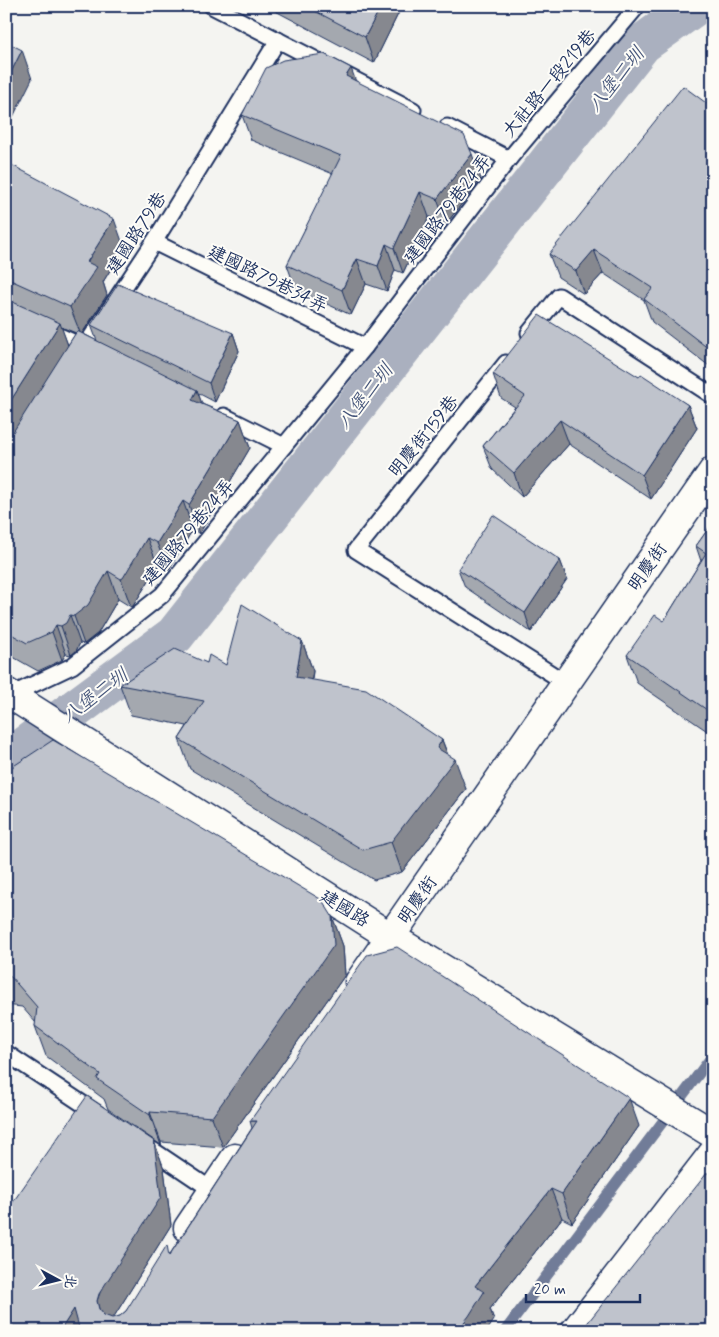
<svg xmlns="http://www.w3.org/2000/svg" width="719" height="1337" font-family="Mynerve,'LXGW WenKai TC',sans-serif">
<style>
.lines{fill:none;stroke-linecap:round;stroke-linejoin:round}
.stream{stroke:#717c98;stroke-width:11}
.canal{stroke:#aab0bf;stroke-width:40}
.lane-casing{stroke:#1b2f5e;stroke-width:19}
.street-casing{stroke:#1b2f5e;stroke-width:31}
.secondary-casing{stroke:#1b2f5e;stroke-width:31}
.lane{stroke:#fdfcf7;stroke-width:15}
.street{stroke:#fdfcf7;stroke-width:28}
.secondary{stroke:#fdfcf7;stroke-width:28}
.wall{fill:#a4a8af;stroke:#1b2f5e;fill-rule:evenodd}
.shaded-wall{fill:#86888f;stroke:#1b2f5e}
.building{fill:#bfc3cc;stroke:#1b2f5e}
.labels{text-anchor:middle;stroke-width:4;stroke-linejoin:round;paint-order:stroke}
.street-label{font-size:18px;fill:#1b2f5e;stroke:#fdfcf7}
.water-label{font-size:19px;font-style:italic;fill:#46567b;stroke:#fdfcf7}
</style>
<rect width="100%" height="100%" fill="#f4f4f1"/>
<filter id="ink" filterUnits="userSpaceOnUse"><feTurbulence type="fractalNoise" baseFrequency=".02" numOctaves="2"/><feDisplacementMap in="SourceGraphic" scale="10" xChannelSelector="R" yChannelSelector="G"/><feConvolveMatrix kernelMatrix="1 2 1 2 8 2 1 2 1" color-interpolation-filters="sRGB"/></filter>
<g filter="url(#ink)">
<g class="lines">
<polyline class="stream" points="505,1331 713,1055"/>
<polyline class="canal" points="6,760 175,635 642,44 695,6"/>
<g class="lane-casing">
<g id="lane">
<polyline points="212,6 413,110"/>
<polyline points="447,127 509,159"/>
<polyline points="154,242 365,347"/>
<polyline points="46,330 89,349"/>
<polyline points="529,333 559,296 713,396"/>
<polyline points="80,354 154,242 278,40"/>
<polyline points="506,363 356,550 566,683"/>
<polyline points="224,416 284,446"/>
<polyline points="11,695 72,666 162,595 365,347 509,159 635,9 636,6"/>
<polyline points="6,1053 98,1114"/>
<polyline points="142,1143 212,1190"/>
</g>
</g>
<g class="street-casing">
<g id="street">
<polyline points="6,692 391,937 713,1134"/>
<polyline points="359,982 713,471"/>
<polyline points="188,1228 235,1158"/>
</g>
</g>
<g class="secondary-casing">
<polyline id="secondary" points="575,1331 713,1153"/>
</g>
<use href="#lane" class="lane"/>
<use href="#street" class="street"/>
<use href="#secondary" class="secondary"/>
</g>
<g class="wall">
<polygon points="266,6 402,6 374,63"/>
<polygon points="355,80 481,179 446,224 429,217 403,273 395,270 387,291 366,284 351,315 296,290 287,265 333,174 251,140 242,115"/>
<polygon points="713,108 713,369 652,322 644,300 603,273 584,294 558,277 549,254"/>
<path d="M6,162L124,247L103,282L107,295L82,333L97,341L91,325L233,333L239,351L215,402L198,393L202,404L240,420L250,448L199,534L193,529L168,571L158,566L133,606L131,607L118,599L98,633L84,644L80,643L76,651L71,655L66,654L62,660L38,671L6,653ZM61,327L76,333L68,345Z"/>
<polygon points="493,374 639,377 688,405 697,428 651,499 569,444 522,497 492,469 483,446 515,407 501,398"/>
<polygon points="713,522 713,735 637,683 627,655 664,621 701,561 696,546"/>
<polygon points="560,560 567,579 531,632 465,587 458,569"/>
<polygon points="302,641 313,671 312,680 442,740 448,755 466,789 402,872 374,880 190,769 179,739 187,726 131,715 120,685 207,663 226,665"/>
<polygon points="6,771 332,916 343,946 345,975 223,1147 161,1142 161,1145 108,1109 104,1099 46,1056 35,1026 36,1023 22,1007 6,1005"/>
<polygon points="250,1121 639,1126 572,1223 562,1218 490,1309 494,1320 6,1331 154,1141 164,1169 171,1225 113,1318 120,1316 126,1311 170,1254 252,1128"/>
</g>
<g class="shaded-wall">
<polygon points="381,6 402,6 374,63 365,37"/>
<polygon points="22,50 32,79 6,131 6,82"/>
<polygon points="351,68 360,93 346,76"/>
<polygon points="472,154 481,179 446,224 437,199"/>
<polygon points="420,192 429,217 403,273 394,248"/>
<polygon points="114,219 124,247 103,282 107,295 81,335 70,307 87,262"/>
<polygon points="386,244 395,270 387,291 378,266"/>
<polygon points="594,250 603,273 584,294 576,271"/>
<polygon points="357,259 366,284 351,315 342,290"/>
<polygon points="60,323 70,351 6,452 6,408"/>
<polygon points="233,333 239,351 215,402 209,383"/>
<polygon points="197,390 207,418 192,400"/>
<polygon points="688,405 697,428 651,499 642,475"/>
<polygon points="240,420 250,448 199,534 189,505"/>
<polygon points="560,420 569,444 522,497 514,473"/>
<polygon points="183,501 193,529 168,571 157,543"/>
<polygon points="147,538 158,566 133,606 131,607 121,579"/>
<polygon points="560,560 567,579 531,632 525,613"/>
<polygon points="108,571 118,599 98,633 84,644 74,616"/>
<polygon points="70,615 80,643 76,651 71,655 61,626"/>
<polygon points="56,625 66,654 62,660 52,632"/>
<polygon points="302,641 313,671 307,707 296,677"/>
<polygon points="442,740 451,764 455,759 466,789 402,872 391,842 437,748"/>
<polygon points="332,916 343,946 345,975 223,1147 212,1117"/>
<polygon points="629,1098 639,1126 572,1223 562,1194"/>
<polygon points="150,1112 161,1142 161,1145 150,1115"/>
<polygon points="154,1141 164,1169 171,1225 110,1323 99,1309 97,1301"/>
<polygon points="551,1189 562,1218 490,1309 494,1320 487,1331 457,1331 475,1286"/>
<polygon points="74,1309 82,1331 60,1331"/>
</g>
<g class="building">
<polygon points="305,6 381,6 365,37"/>
<polygon points="6,42 22,50 6,82"/>
<polygon points="324,54 351,68 346,76 464,135 472,154 437,199 420,192 394,248 386,244 378,266 357,259 342,290 287,265 341,156 242,115 266,68 283,60"/>
<polygon points="683,86 713,108 713,352 644,299 653,288 594,250 576,271 549,254"/>
<polygon points="6,162 114,219 87,262 97,267 70,307 6,278"/>
<polygon points="118,284 233,333 209,383 91,325"/>
<polygon points="6,299 60,323 6,408"/>
<polygon points="539,315 639,377 641,374 688,405 642,475 560,420 514,473 483,446 525,396 493,374"/>
<polygon points="77,331 197,390 192,400 240,420 189,505 183,501 157,543 147,538 123,578 121,579 108,571 88,605 74,616 70,615 66,623 61,626 56,625 52,632 27,643 6,631 6,443"/>
<polygon points="493,515 560,560 525,613 458,569"/>
<polygon points="713,522 713,714 627,655 655,615 664,621 706,553 696,546"/>
<polygon points="242,604 302,641 296,677 366,689 442,740 437,748 455,759 391,842 363,850 179,739 204,701 120,685 175,649 207,663 209,655 226,665"/>
<polygon points="53,740 322,900 332,916 334,945 212,1117 150,1112 150,1115 97,1079 100,1074 35,1026 37,1007 11,977 6,976 6,771"/>
<polygon points="397,947 629,1098 562,1194 551,1189 475,1286 484,1292 469,1316 457,1331 80,1331 74,1309 60,1331 6,1331 6,1212 87,1096 154,1141 161,1197 99,1294 97,1301 99,1309 104,1315 112,1318 120,1316 126,1311 167,1245 169,1256 257,1121 250,1121 367,955"/>
<polygon points="707,1173 713,1173 713,1331 581,1331"/>
</g>
</g>
<g class="labels">
<g class="street-label">
<text transform="translate(549 83) rotate(-50)" y="6">大社路一段219巷</text>
<text transform="translate(447 209) rotate(-53)" y="6">建國路79巷24弄</text>
<text transform="translate(136 233) rotate(-57)" y="6">建國路79巷</text>
<text transform="translate(268 278) rotate(26)" y="6">建國路79巷34弄</text>
<text transform="translate(423 436) rotate(-51)" y="6">明慶街159巷</text>
<text transform="translate(188 532) rotate(-50)" y="6">建國路79巷24弄</text>
<text transform="translate(647 567) rotate(-55)" y="6">明慶街</text>
<text transform="translate(417 900) rotate(-55)" y="6">明慶街</text>
<text transform="translate(345 908) rotate(32)" y="6">建國路</text>
</g>
<g class="water-label">
<text transform="translate(615 79) rotate(-51)" y="7">八堡二圳</text>
<text transform="translate(364 396) rotate(-52)" y="7">八堡二圳</text>
<text transform="translate(94 695) rotate(-37)" y="7">八堡二圳</text>
</g>
</g>
<rect width="719" height="1337" fill="none" stroke="#fdfcf7" stroke-width="25"/>
<rect x="12" y="12" width="694" height="1312" fill="none" stroke="#1b2f5e" stroke-width="2" filter="url(#ink)"/>
<g transform="translate(58 1280) rotate(97)" stroke="#fdfcf7" stroke-width="4" paint-order="stroke">
<path d="M0-4L9 19L0 12L-9 19Z" fill="#1b2f5e"/>
<text y="-8" font-size="14" font-weight="bold" text-anchor="middle" fill="#1b2f5e">北</text>
</g>
<path d="M526 1294v8h114v-8" fill="none" stroke="#1b2f5e" stroke-width="2.5"/>
<text x="534" y="1294" font-size="15" fill="#1b2f5e" stroke="#fdfcf7" stroke-width="4" paint-order="stroke">20 m</text>
</svg>
